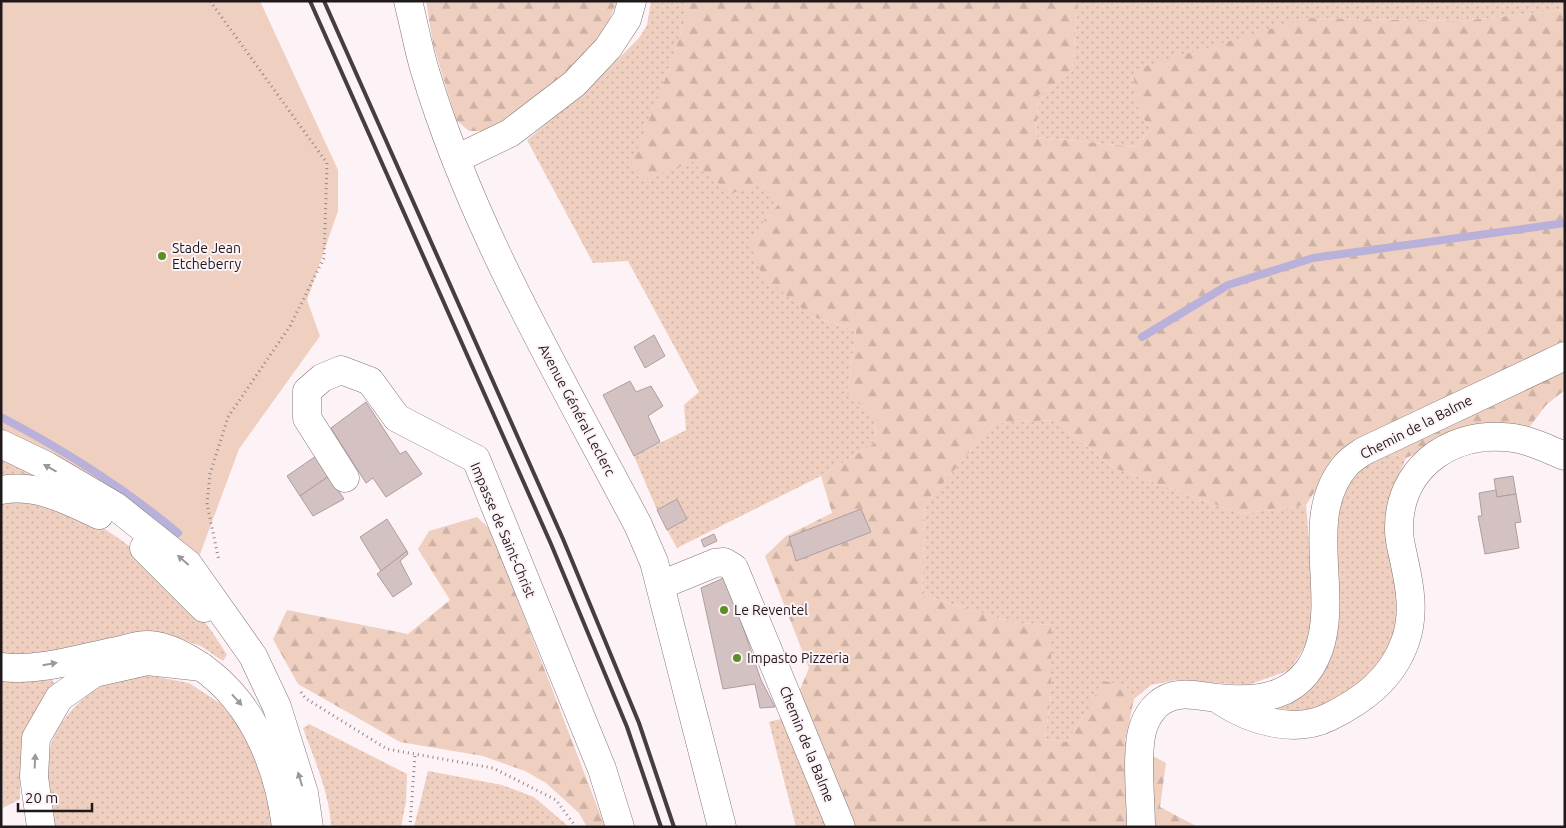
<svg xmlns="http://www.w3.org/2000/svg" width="1566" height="828" font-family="Ubuntu,sans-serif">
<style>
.green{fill:url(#green-dots)}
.forest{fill:url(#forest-firs)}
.pitch{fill:#efcfbf}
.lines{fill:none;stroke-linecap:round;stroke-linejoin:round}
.stream{stroke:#b9b1d9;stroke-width:8}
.building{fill:#d4c1c1;stroke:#b09d9d}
.minor-casing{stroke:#84757b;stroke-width:29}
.major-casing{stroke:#84757b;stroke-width:29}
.highway-casing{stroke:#84757b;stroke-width:29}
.path{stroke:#8e8589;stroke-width:3;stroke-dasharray:1 4;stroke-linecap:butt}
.minor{stroke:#fff;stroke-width:28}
.major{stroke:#fff;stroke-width:28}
.highway{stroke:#fff;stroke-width:28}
.rail{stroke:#443d41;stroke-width:4}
.oneway{fill:#9a9899}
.poi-dot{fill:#5b8e25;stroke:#fdf2f6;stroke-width:2}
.labels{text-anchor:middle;stroke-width:4;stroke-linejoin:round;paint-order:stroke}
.poi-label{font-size:14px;fill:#1f191c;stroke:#fdf2f6;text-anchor:start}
.street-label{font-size:14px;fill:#1f191c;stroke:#fdf2f6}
</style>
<defs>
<pattern id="green-dots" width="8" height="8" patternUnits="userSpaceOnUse" patternTransform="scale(1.25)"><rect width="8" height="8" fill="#efcfbf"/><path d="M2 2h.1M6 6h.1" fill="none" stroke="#ccb1a4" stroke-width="1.8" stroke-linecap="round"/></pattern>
<pattern id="forest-firs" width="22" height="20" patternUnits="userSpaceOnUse" patternTransform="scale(1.25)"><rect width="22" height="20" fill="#efcfbf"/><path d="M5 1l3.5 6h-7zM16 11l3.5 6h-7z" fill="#ccb1a4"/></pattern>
</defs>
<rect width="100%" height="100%" fill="#fdf2f6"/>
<g class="green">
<polygon points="651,1 686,1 686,18 662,88 645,179 693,161 703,172 763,185 782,202 765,219 811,316 856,331 847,394 876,417 875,443 821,476 677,548 667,530 687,519 677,500 657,510 634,456 686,430 684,405 699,392 628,261 593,263 527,140 591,86 639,38 647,25"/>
<polygon points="1078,1 1565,1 1565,10 1460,21 1306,18 1138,111 1151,129 1135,147 1036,137 1038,96 1072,71"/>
<polygon points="1054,420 1114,468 1241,514 1306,505 1314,604 1308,641 1290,670 1248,685 1176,680 1151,685 1134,699 1125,685 1085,715 1066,742 1045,739 1051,695 1051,625 1011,622 922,595 925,504 995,423"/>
<polygon points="1390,454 1406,458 1390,496 1385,524 1398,582 1396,631 1385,659 1365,683 1323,708 1276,714 1268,705 1306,683 1338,503 1360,466"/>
<polygon points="1,455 49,480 1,476"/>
<path d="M22,498C40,503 64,506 80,515C140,546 193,597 227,655L223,661L201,646L178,638L49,655H1V500Z"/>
<path d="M147,675L189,683L221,704L241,729L260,768L274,827H52C49,803 45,782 48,758C53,720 91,684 127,676C134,674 141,675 147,675Z"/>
<polygon points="51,678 58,690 23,747 20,769 20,799 3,808 1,680"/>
<polygon points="784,718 827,827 796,827 769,722"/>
<path d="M309,724L407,774L406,802L401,827H331C330,794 314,759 303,728Z"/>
<polygon points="428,771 502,785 534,797 569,827 414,827"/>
</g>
<g class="forest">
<polygon points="426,1 617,1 606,28 558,92 489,131 469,131 456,120 433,44"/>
<polygon points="686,1 1078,1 1072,71 1038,96 1036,137 1135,147 1151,129 1138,111 1133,70 1306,18 1460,21 1565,10 1565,390 1546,405 1528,429 1472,428 1406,458 1390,454 1372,438 1342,450 1306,505 1241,514 1114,468 1054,420 995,423 925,504 922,595 1011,622 1051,625 1051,695 1045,739 1066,742 1085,715 1103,681 1125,685 1134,699 1125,741 1166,763 1160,807 1198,827 851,827 799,692 809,668 765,556 786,536 832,513 821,476 875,443 876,417 847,394 856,331 811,316 762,275 750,244 765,219 781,202 763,185 732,193 703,172 693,162 645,179 631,164 662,88 686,18"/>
<polygon points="477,517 491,530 605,827 587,827 579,813 546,783 525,771 483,756 400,742 298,684 273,639 287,610 408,634 450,600 418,549 429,531"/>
</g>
<polygon class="pitch" points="1,1 260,1 338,170 338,211 307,300 320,336 239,449 199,557 162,524 117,492 1,431"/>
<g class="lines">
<g class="stream">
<polyline points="1142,337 1228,285 1313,258 1565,223"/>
<path d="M1,417C64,450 123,487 178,533"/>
</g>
</g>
<g class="building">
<polygon points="654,335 665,356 645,368 634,347"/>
<polygon points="630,381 636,392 651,386 663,406 648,416 660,442 634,456 603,395"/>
<polygon points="366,402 400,454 406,451 422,474 386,497 373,478 366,483 331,428"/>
<polygon points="316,456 329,476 300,496 287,476"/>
<polygon points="329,476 344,499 313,516 300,496"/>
<polygon points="1513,476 1516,494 1497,497 1494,479"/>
<polygon points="1496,490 1497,497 1516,494 1521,522 1515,523 1519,548 1485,554 1478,516 1482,516 1479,493"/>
<polygon points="677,499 687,519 667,530 657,510"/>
<polygon points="861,509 871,532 796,561 789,537"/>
<polygon points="387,519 407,551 381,571 360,537"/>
<polygon points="714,534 717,541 704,547 701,540"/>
<polygon points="407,551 408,554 400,561 412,584 393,597 377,574"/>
<polygon points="726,577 761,680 775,707 760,708 755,684 723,689 701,588"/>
</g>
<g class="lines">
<g class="minor-casing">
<g id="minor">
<polyline points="456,159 510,133 574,84 608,48 627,19 632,1"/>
<polyline points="345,478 307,418 307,391 322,378 341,370 370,381 397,418 476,459 602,769 620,827"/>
<polyline points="661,585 715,563 724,562 734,568 841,827"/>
<path d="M1221,701C1251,721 1295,734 1329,717C1362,701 1392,679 1405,642C1415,615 1410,587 1404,560C1402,550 1399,540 1399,530C1398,471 1446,433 1504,437C1526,438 1545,448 1565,456"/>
<path d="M1141,827C1141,801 1135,747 1144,725C1150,709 1162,697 1179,695C1191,693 1205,697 1217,698C1261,703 1303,696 1319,649C1339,591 1302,515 1346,465C1351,459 1358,455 1364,451L1565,356"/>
</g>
</g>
<g class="major-casing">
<g id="major">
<path d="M408,1C414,24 418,48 425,71C473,231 561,378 638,525L654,562L722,827"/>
<polyline points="1,444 47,466 115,506 188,564 253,656 277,707 304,793 309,827"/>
<path d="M1,490C36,483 69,501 99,515"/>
<polyline points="144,548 204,608"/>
<path d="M1,667C39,672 80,658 117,651C126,649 137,645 147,645C162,645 177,652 189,659C249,693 278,761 286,827"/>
</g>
</g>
<g class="highway-casing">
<polyline id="highway" points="41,827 34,777 36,738 59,698 94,673 147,661 202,667"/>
</g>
<g class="path">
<polyline points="210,1 327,163 324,258 290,326 228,417 210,474 207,504 219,561"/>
<polyline points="301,692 305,698 387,749 493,768 556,800 576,827"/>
<polyline points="410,827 415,754"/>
</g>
<use href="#minor" class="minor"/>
<use href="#major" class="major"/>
<use href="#highway" class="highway"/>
<g class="rail">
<polyline points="310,1 551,544 627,727 661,827"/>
<polyline points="324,1 563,539 639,723 674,827"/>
</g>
</g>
<defs><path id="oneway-solid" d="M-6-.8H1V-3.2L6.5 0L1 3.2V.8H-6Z" transform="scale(1.25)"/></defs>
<g class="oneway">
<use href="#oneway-solid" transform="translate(50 468) rotate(-151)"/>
<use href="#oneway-solid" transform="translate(183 560) rotate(-139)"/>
<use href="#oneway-solid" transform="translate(50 664) rotate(-10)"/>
<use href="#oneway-solid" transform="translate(237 700) rotate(48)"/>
<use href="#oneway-solid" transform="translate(35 761) rotate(-87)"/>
<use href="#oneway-solid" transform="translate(300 779) rotate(-107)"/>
</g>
<g class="poi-dot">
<circle cx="162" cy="256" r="5"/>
<circle cx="724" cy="610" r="5"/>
<circle cx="737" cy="658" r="5"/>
</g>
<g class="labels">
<g class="poi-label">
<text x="172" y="253">Stade Jean<tspan x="172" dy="16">Etcheberry</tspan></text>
<text x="734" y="615">Le Reventel</text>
<text x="747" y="663">Impasto Pizzeria</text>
</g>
<g class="street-label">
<text transform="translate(577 410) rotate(62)" y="5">Avenue Général Leclerc</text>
<text transform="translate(1416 427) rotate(-27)" y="5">Chemin de la Balme</text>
<text transform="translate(503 530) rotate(67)" y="5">Impasse de Saint-Christ</text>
<text transform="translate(807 744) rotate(68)" y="5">Chemin de la Balme</text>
</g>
</g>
<rect width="1566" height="828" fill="none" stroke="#1f191c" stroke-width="5"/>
<path d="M18 803v8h74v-8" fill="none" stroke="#1f191c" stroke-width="2.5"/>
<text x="25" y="803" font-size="15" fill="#1f191c" stroke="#fdf2f6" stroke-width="4" paint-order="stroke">20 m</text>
</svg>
